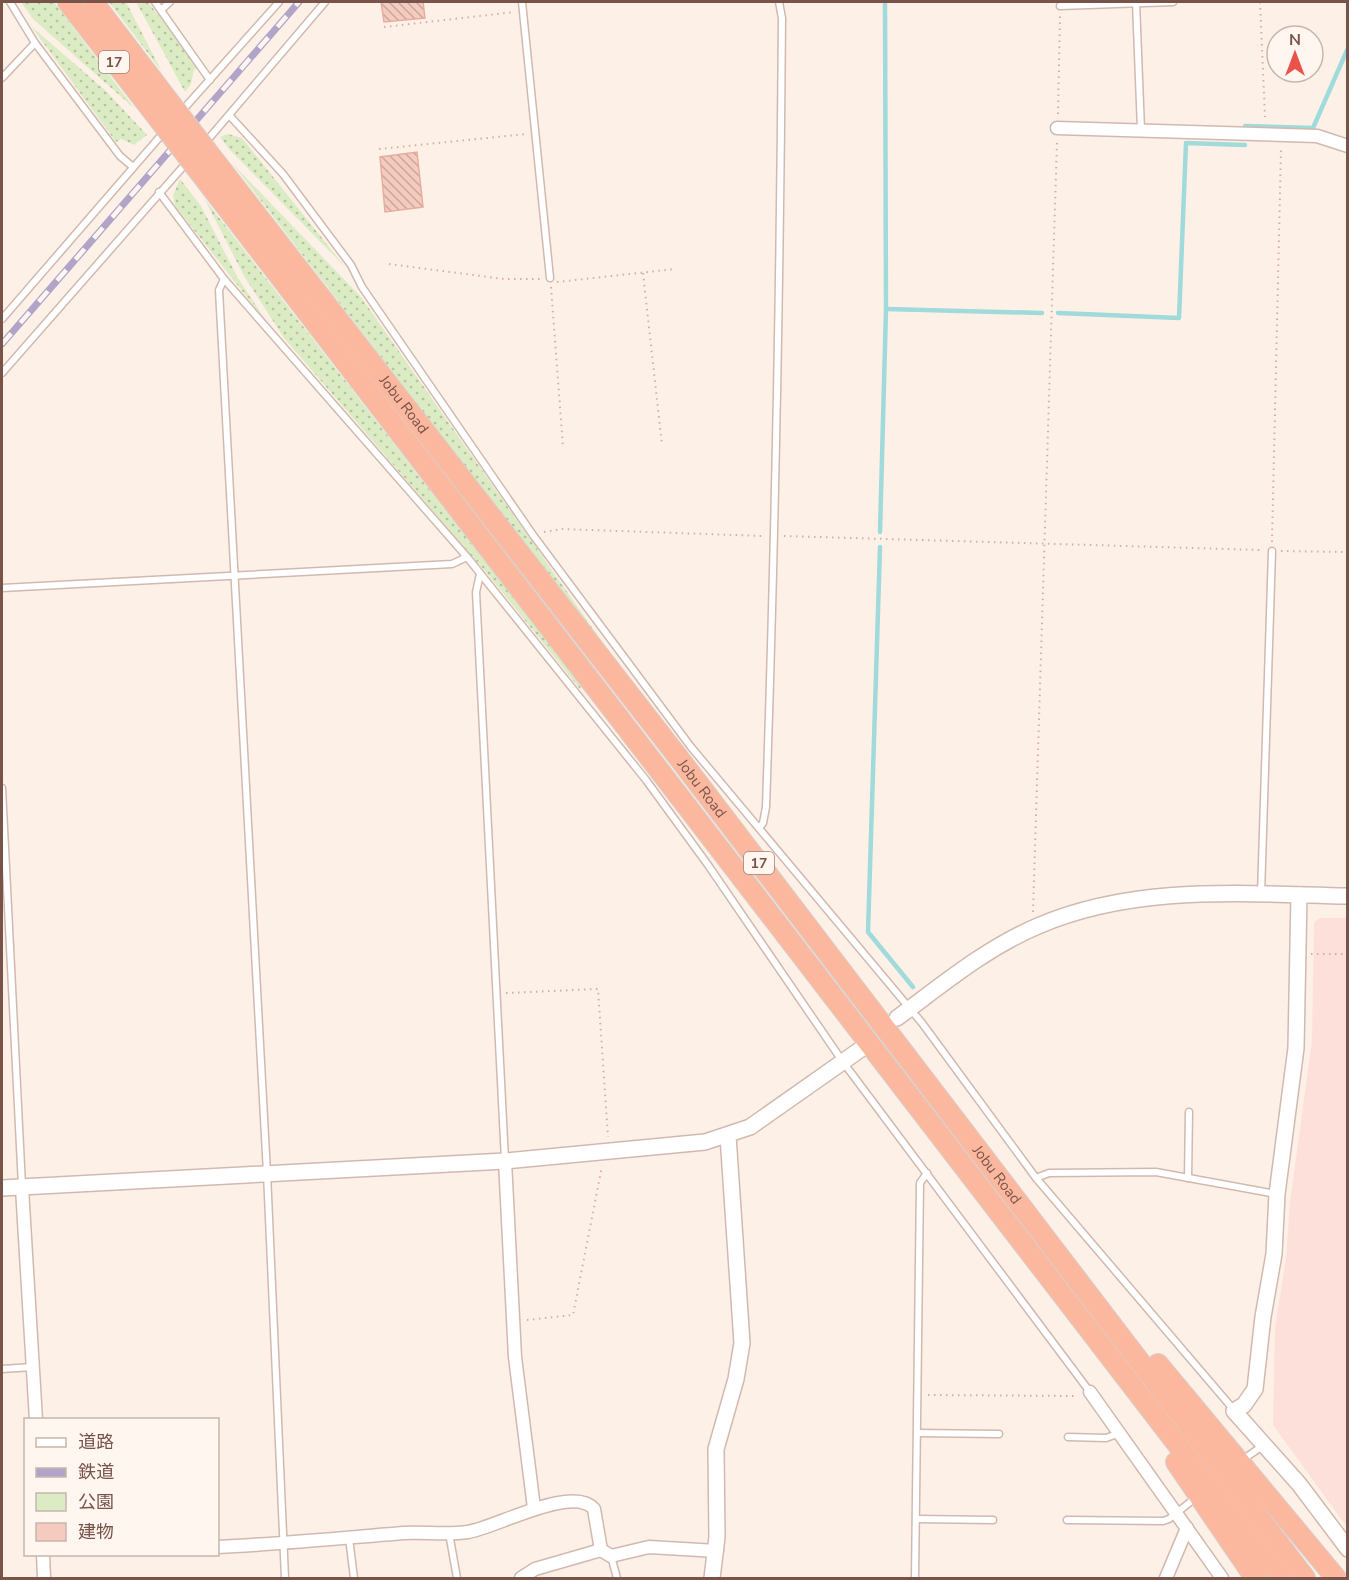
<svg xmlns="http://www.w3.org/2000/svg" width="1349" height="1580" font-family="'Nunito Sans','Noto Sans JP',sans-serif">
<style>
.commercial{fill:#fee0db}
.green{fill:url(#green-dots)}
.lines{fill:none;stroke-linecap:round;stroke-linejoin:round}
.stream{stroke:#a0dada;stroke-width:4.5}
.building{fill:url(#building-back-hatch);stroke:#e7ae9e;stroke-width:1.5}
.service-casing{stroke:#d2b9af;stroke-width:9}
.minor-casing{stroke:#d2b9af;stroke-width:15}
.tertiary-casing{stroke:#d2b9af;stroke-width:18}
.trunk-casing{stroke:#d9cfcc;stroke-width:22}
.path{stroke:#d9ada0;stroke-width:2;stroke-dasharray:1.5 4.5;stroke-linecap:butt}
.service{stroke:#fff;stroke-width:6}
.minor{stroke:#fff;stroke-width:12}
.tertiary{stroke:#fff;stroke-width:15}
.trunk{stroke:#fbb89e;stroke-width:20}
.rail-casing{stroke:#b2a4c8;stroke-width:7}
.rail{stroke:#fff6ef;stroke-width:4.5;stroke-dasharray:14;stroke-linecap:butt}
.trunk-bridge-casing{stroke:#d9cfcc;stroke-width:22;stroke-linecap:butt}
.trunk-bridge{stroke:#fbb89e;stroke-width:20}
.labels{text-anchor:middle;stroke-width:4.5;stroke-linejoin:round;paint-order:stroke}
.shield{fill:#fff6ef;stroke:#a0847c;stroke-width:1.5}
.shield-label{font-size:14px;font-weight:bold;fill:#78534a}
.street-label{font-size:15px;fill:#78534a;stroke:#fff6ef}
</style>
<defs>
<pattern id="green-dots" width="8" height="8" patternUnits="userSpaceOnUse" patternTransform="scale(1.5)"><rect width="8" height="8" fill="#dbecc5"/><path d="M2 2h.1M6 6h.1" fill="none" stroke="#b6c2a2" stroke-width="1.8" stroke-linecap="round"/></pattern>
<pattern id="building-back-hatch" width="6" height="6" patternUnits="userSpaceOnUse" patternTransform="scale(1.5)"><rect width="6" height="6" fill="#f4cbbe"/><path d="M-1 5l2 2M0 0l6 6M5-1l2 2" fill="none" stroke="#caa79c"/></pattern>
</defs>
<rect width="100%" height="100%" fill="#fdf1e7"/>
<polygon class="commercial" points="1319,918 1348,918 1347,1527 1273,1425 1275,1327 1286,1259 1290,1202 1312,1040 1314,923"/>
<g class="green">
<polygon points="21,2 54,2 135,109 33,19"/>
<polygon points="109,2 126,2 162,72"/>
<polygon points="136,2 148,2 194,60 198,69 194,69 191,84 185,92"/>
<polygon points="31,26 106,91 147,135 134,145 121,139 116,142"/>
<polygon points="228,134 242,138 346,268 229,149 220,137"/>
<polygon points="232,163 361,297 626,676"/>
<polygon points="180,179 201,206 238,278 268,324 175,206 173,195"/>
<polygon points="204,198 582,687 580,689 489,576 284,338 244,276"/>
</g>
<g class="lines">
<g class="stream">
<polyline points="1245,126 1313,128 1348,48"/>
<polyline points="886,309 1042,313"/>
<polyline points="1058,313 1179,318 1186,143 1245,145"/>
<polyline points="880,532 886,309 885,2"/>
<polyline points="880,547 868,932 913,987"/>
</g>
</g>
<g class="building">
<polygon points="381,2 423,2 425,18 384,22"/>
<polygon points="417,152 423,207 385,212 380,157"/>
</g>
<g class="lines">
<g class="service-casing">
<g id="service">
<polyline points="10,2 35,43 120,156 133,167"/>
<polyline points="155,2 210,80"/>
<polyline points="522,2 550,278"/>
<polyline points="1136,2 1141,130"/>
<polyline points="1060,6 1173,2"/>
<polyline points="161,10 170,2"/>
<polyline points="2,78 35,43"/>
<polyline points="180,113 279,2"/>
<polyline points="230,116 283,174 351,265 362,287 533,535 691,747 922,1023 1036,1178 1234,1410"/>
<polyline points="205,143 325,2"/>
<polyline points="159,192 224,279 467,557 646,780 708,865 843,1062 1090,1392"/>
<polyline points="224,279 219,290 267,1173 285,1578"/>
<polyline points="2,319 164,132"/>
<polyline points="2,373 188,161"/>
<polyline points="480,574 476,592 505,1160"/>
<polyline points="2,588 452,564 467,557"/>
<polyline points="2,788 22,1186"/>
<path d="M759,828L763,823L766,807C775,544 780,281 782,18L779,2"/>
<polyline points="1261,894 1272,551"/>
<polyline points="1036,1178 1049,1173 1156,1172 1276,1194"/>
<polyline points="1188,1178 1189,1112"/>
<polyline points="2,1369 33,1367"/>
<polyline points="917,1433 999,1434"/>
<polyline points="1068,1437 1106,1438 1120,1433"/>
<polyline points="1248,1456 1264,1445"/>
<polyline points="917,1519 993,1520"/>
<polyline points="1067,1520 1163,1521 1169,1519 1194,1499"/>
<polyline points="449,1533 457,1578"/>
<polyline points="349,1538 354,1578"/>
<polyline points="611,1556 617,1578"/>
<polyline points="915,1578 920,1183 927,1173"/>
</g>
</g>
<g class="minor-casing">
<g id="minor">
<polyline points="1057,128 1317,136 1348,146"/>
<polyline points="505,1161 515,1357 534,1508"/>
<polyline points="22,1188 36,1420"/>
<polyline points="1090,1392 1222,1578"/>
<path d="M218,1547C280,1544 342,1538 404,1533C425,1532 448,1535 468,1532C495,1528 573,1484 594,1509L601,1550"/>
<polyline points="43,1554 44,1578"/>
<polyline points="521,1578 535,1569 601,1550 611,1556 649,1547 717,1551"/>
<polyline points="1166,1578 1187,1528"/>
</g>
</g>
<g class="tertiary-casing">
<g id="tertiary">
<polyline points="1299,895 1296,1048 1277,1194 1274,1254 1263,1317 1255,1389 1244,1405 1234,1411 1299,1484 1348,1549"/>
<path d="M897,1018C942,985 986,948 1038,926C1136,884 1243,894 1348,896"/>
<polyline points="2,1188 505,1161 705,1142 750,1127 861,1049"/>
<polyline points="712,1578 717,1537 716,1449 736,1379 742,1343 728,1136"/>
</g>
</g>
<g class="trunk-casing">
<g id="trunk">
<polyline points="68,2 161,122"/>
<polyline points="93,2 174,108"/>
<path id="s1" d="M207,151L678,757L1305,1578"/>
<polyline points="194,165 1280,1578"/>
<polyline points="1158,1364 1336,1578"/>
<polyline points="1176,1462 1255,1578"/>
</g>
</g>
<g class="path">
<polyline points="1260,2 1265,117"/>
<polyline points="384,27 514,12"/>
<polyline points="1058,114 1060,15"/>
<polyline points="379,149 526,134"/>
<polyline points="389,264 504,279 541,279"/>
<polyline points="643,273 662,445"/>
<polyline points="557,282 675,269"/>
<polyline points="551,287 563,447"/>
<polyline points="544,532 561,529 763,536"/>
<polyline points="784,536 1261,550"/>
<polyline points="1272,542 1281,149"/>
<polyline points="1281,551 1348,552"/>
<polyline points="1033,912 1057,141"/>
<polyline points="1311,954 1348,954"/>
<polyline points="506,993 598,989 608,1137"/>
<polyline points="527,1320 573,1315 602,1166"/>
<polyline points="928,1395 1078,1396"/>
</g>
<use href="#service" class="service"/>
<use href="#minor" class="minor"/>
<use href="#tertiary" class="tertiary"/>
<use href="#trunk" class="trunk"/>
<g class="rail-casing">
<polyline id="rail" points="2,344 299,2"/>
</g>
<use href="#rail" class="rail"/>
<g class="trunk-bridge-casing">
<g id="trunk-bridge">
<polyline points="174,108 207,151"/>
<polyline points="161,122 194,165"/>
</g>
</g>
<use href="#trunk-bridge" class="trunk-bridge"/>
</g>
<g class="labels">
<g class="shield">
<rect x="99" y="51" width="30" height="22" rx="4.5"/>
<rect x="744" y="852" width="30" height="22" rx="4.5"/>
</g>
<g class="shield-label">
<text x="114" y="67">17</text>
<text x="759" y="868">17</text>
</g>
<g class="street-label">
<text dy="5" stroke="none"><textPath href="#s1" startOffset="321">Jobu Road</textPath></text>
<text dy="5" stroke="none"><textPath href="#s1" startOffset="807">Jobu Road</textPath></text>
<text dy="5" stroke="none"><textPath href="#s1" startOffset="1293">Jobu Road</textPath></text>
</g>
</g>
<rect width="1349" height="1580" fill="none" stroke="#78534a" stroke-width="6"/>
<rect x="24" y="1418" width="195" height="138" fill="#fff6ef" stroke="#c9b5ad" stroke-width="1.5"/>
<rect x="36" y="1438" width="30" height="9" fill="#ffffff" stroke="#c9b5ad" stroke-width="1.5"/>
<text x="78" y="1448" font-size="18" fill="#78534a">道路</text>
<rect x="36" y="1468" width="30" height="9" fill="#b2a4c8" stroke="#c9b5ad" stroke-width="1.5"/>
<text x="78" y="1478" font-size="18" fill="#78534a">鉄道</text>
<rect x="36" y="1493" width="30" height="18" fill="#dbecc5" stroke="#c9b5ad" stroke-width="1.5"/>
<text x="78" y="1508" font-size="18" fill="#78534a">公園</text>
<rect x="36" y="1523" width="30" height="18" fill="#f4cbbe" stroke="#c9b5ad" stroke-width="1.5"/>
<text x="78" y="1538" font-size="18" fill="#78534a">建物</text>
<g transform="translate(1295 54)"><circle r="28" fill="#fff6ef" stroke="#c9b5ad" stroke-width="1.5"/>
<path d="M0-4.5L10 22L0 15L-10 22Z" fill="#ea5349"/>
<text y="-9" font-size="16" font-weight="bold" text-anchor="middle" fill="#78534a">N</text>
</g>
</svg>
